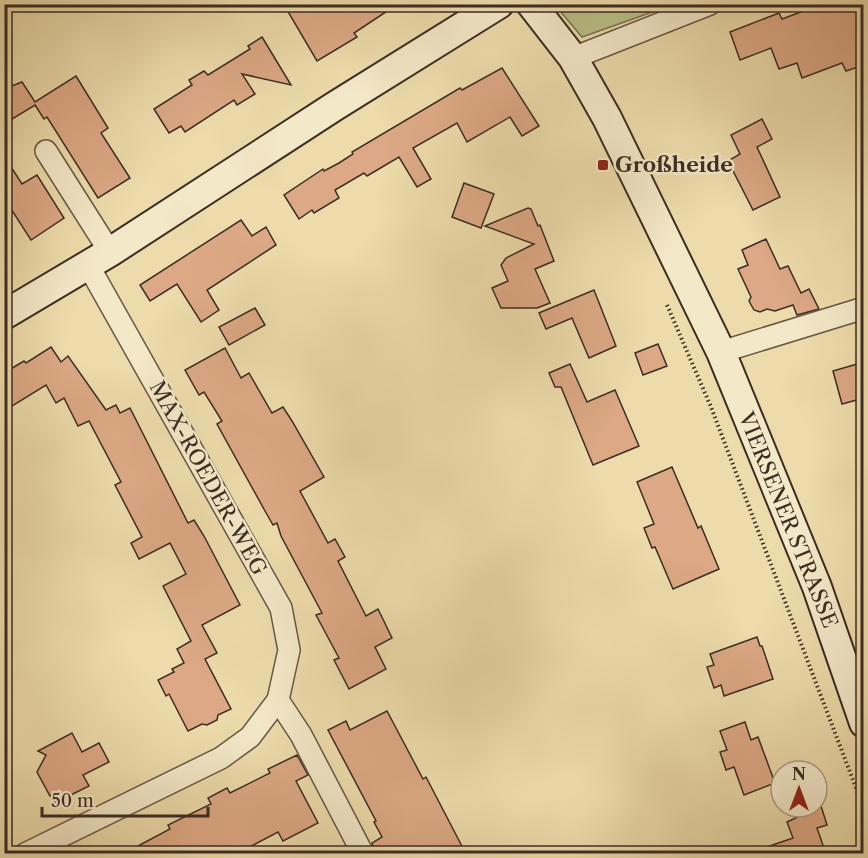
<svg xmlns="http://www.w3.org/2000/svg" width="868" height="858" font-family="'Libre Caslon Text',serif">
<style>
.green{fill:#b9c088;stroke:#7b7656;stroke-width:1.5}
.building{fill:#dca885;stroke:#3d2d23;stroke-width:1.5}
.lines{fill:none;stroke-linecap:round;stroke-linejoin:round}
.street-casing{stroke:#695845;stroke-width:24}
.secondary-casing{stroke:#3d2d23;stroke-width:32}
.path{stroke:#3d2d23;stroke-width:4;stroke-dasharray:1.5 3;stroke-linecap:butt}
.street{stroke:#f3e8c8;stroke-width:21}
.secondary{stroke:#f3e8c8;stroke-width:28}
.poi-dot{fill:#8f2418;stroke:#f3e8c8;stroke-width:2}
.labels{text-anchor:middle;stroke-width:5;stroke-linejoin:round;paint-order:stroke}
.poi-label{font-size:21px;font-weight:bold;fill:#3d2d23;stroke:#f3e8c8;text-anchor:start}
.street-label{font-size:21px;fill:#3d2d23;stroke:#f3e8c8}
</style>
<rect width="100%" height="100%" fill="#eddbab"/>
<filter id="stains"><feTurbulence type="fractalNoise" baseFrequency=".00333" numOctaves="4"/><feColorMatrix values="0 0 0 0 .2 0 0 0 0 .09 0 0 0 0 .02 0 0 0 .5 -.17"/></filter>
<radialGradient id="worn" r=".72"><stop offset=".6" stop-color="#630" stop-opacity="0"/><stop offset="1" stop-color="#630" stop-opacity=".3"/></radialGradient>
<polygon class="green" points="555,5 672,5 582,37"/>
<g class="building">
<polygon points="297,4 398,4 354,33 357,37 317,61 287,10"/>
<polygon points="822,4 864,4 864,65 846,71 842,63 802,78 797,63 779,69 771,48 740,60 730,32 779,13 782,19"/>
<polygon points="262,37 291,85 242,74 255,94 237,105 234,100 185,132 181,126 169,133 154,109 192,85 189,80 204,71 208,75 250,49 248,46"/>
<polygon points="502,68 539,126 522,136 510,117 467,142 457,123 413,148 431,179 417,187 399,157 367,176 364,173 335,190 339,198 314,213 312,210 299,219 284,195 323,169 324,171 339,163 353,154 352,152 460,88 462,90"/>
<polygon points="76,76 108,128 101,133 130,178 98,198 47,117 44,119 35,105 4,124 4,89 22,82 35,102"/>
<polygon points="762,119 772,139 757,147 780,197 753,210 728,161 740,154 731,135"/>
<polygon points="4,156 22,184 37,175 64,218 31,240 4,198"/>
<polygon points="464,183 494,194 481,228 452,217"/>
<polygon points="528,208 531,209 538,226 540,225 554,261 535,269 550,303 537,308 501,308 492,288 508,281 501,265 506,258 534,244 485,226"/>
<polygon points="241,220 252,236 266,227 276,245 207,290 219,310 201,322 177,284 150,301 140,285"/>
<polygon points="766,239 780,269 788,266 801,293 809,289 819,309 797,315 793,305 775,311 767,309 760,312 754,310 749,301 751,297 738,269 748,265 742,250"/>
<polygon points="594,290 616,346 589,358 572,318 546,329 539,313"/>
<polygon points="255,308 265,325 229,345 219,327"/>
<polygon points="658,344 667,366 643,375 635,353"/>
<polygon points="51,347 61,362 68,356 106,410 116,405 120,413 130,408 188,523 194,520 204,536 240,605 202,625 217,653 205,659 231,709 218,715 217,720 207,725 202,724 188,731 169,694 166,696 158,680 174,672 172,669 184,663 177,649 191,641 163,586 186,574 170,543 139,559 131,543 142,537 115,485 121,482 89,421 78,426 64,398 56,403 46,385 4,411 4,373 24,361 26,363"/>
<polygon points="225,348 241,378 249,373 272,413 283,407 292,421 324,477 300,491 328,543 335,539 345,557 338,561 366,616 378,609 392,638 375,647 386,669 349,689 334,660 339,658 316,615 322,613 281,536 277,523 273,525 265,511 217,424 222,421 204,392 199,395 185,370"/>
<polygon points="864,362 864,398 842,404 833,371"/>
<polygon points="570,364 587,402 615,390 639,446 593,465 561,387 555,387 549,373"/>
<polygon points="672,467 698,528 701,526 719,569 673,589 655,547 652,548 644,528 654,524 637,482"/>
<polygon points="757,637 760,646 762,646 773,679 724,696 721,685 714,688 707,667 714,665 710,654"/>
<polygon points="387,711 423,779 426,777 466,854 376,854 372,843 382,837 374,822 376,821 328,730 346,721 350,730"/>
<polygon points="745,722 751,740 758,737 775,783 744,795 734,767 726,770 720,752 727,750 720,731"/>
<polygon points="72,733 82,752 99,743 109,762 83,775 89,786 55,803 52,795 50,796 37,772 46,755 38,751"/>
<polygon points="297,755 308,775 296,781 318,823 283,841 278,832 236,854 123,854 170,829 168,825 211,804 208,798 227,788 230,793 270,773 268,769"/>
<polygon points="821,806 827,825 817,828 826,854 756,854 755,851 793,838 787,822"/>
</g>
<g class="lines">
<g class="street-casing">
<g id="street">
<polyline points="573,58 710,4"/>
<polyline points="46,151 110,252"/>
<polyline points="721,352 864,308"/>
<polyline points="278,700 301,735 363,854"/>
<polyline points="25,854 221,758 250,737 278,700 289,650 281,608 88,265"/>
</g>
</g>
<g class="secondary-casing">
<g id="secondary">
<polyline points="531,4 573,58 607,118 721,352 817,587 864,723"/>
<polyline points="4,315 110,252 335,106 499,4"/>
</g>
</g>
<polyline class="path" points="667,305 711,407 864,809"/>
<use href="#street" class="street"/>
<use href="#secondary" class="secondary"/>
</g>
<rect class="poi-dot" x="597" y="159" width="12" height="12" rx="3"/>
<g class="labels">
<g class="poi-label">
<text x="615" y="172">Großheide</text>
</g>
<g class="street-label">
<text transform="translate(208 478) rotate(61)" y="7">MAX-ROEDER-WEG</text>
<text transform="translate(788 520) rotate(68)" y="7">VIERSENER STRASSE</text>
</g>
</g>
<rect width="868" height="858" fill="none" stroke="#eddbab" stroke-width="24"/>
<rect x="6" y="6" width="856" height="846" fill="none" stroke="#3d2d23" stroke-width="3"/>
<rect x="12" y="12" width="844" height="834" fill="none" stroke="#3d2d23" stroke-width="1.5"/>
<g transform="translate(799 789)"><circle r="28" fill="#f3e8c8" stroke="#aa9d86" stroke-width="1.5"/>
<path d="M0-4.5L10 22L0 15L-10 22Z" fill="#8f2418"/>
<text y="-9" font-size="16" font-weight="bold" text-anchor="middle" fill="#3d2d23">N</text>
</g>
<path d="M42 807v9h166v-9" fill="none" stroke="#3d2d23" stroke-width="3"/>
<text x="51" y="807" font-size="18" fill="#3d2d23" stroke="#f3e8c8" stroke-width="4.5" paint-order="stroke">50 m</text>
<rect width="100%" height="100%" filter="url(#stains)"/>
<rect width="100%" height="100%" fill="url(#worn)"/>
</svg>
